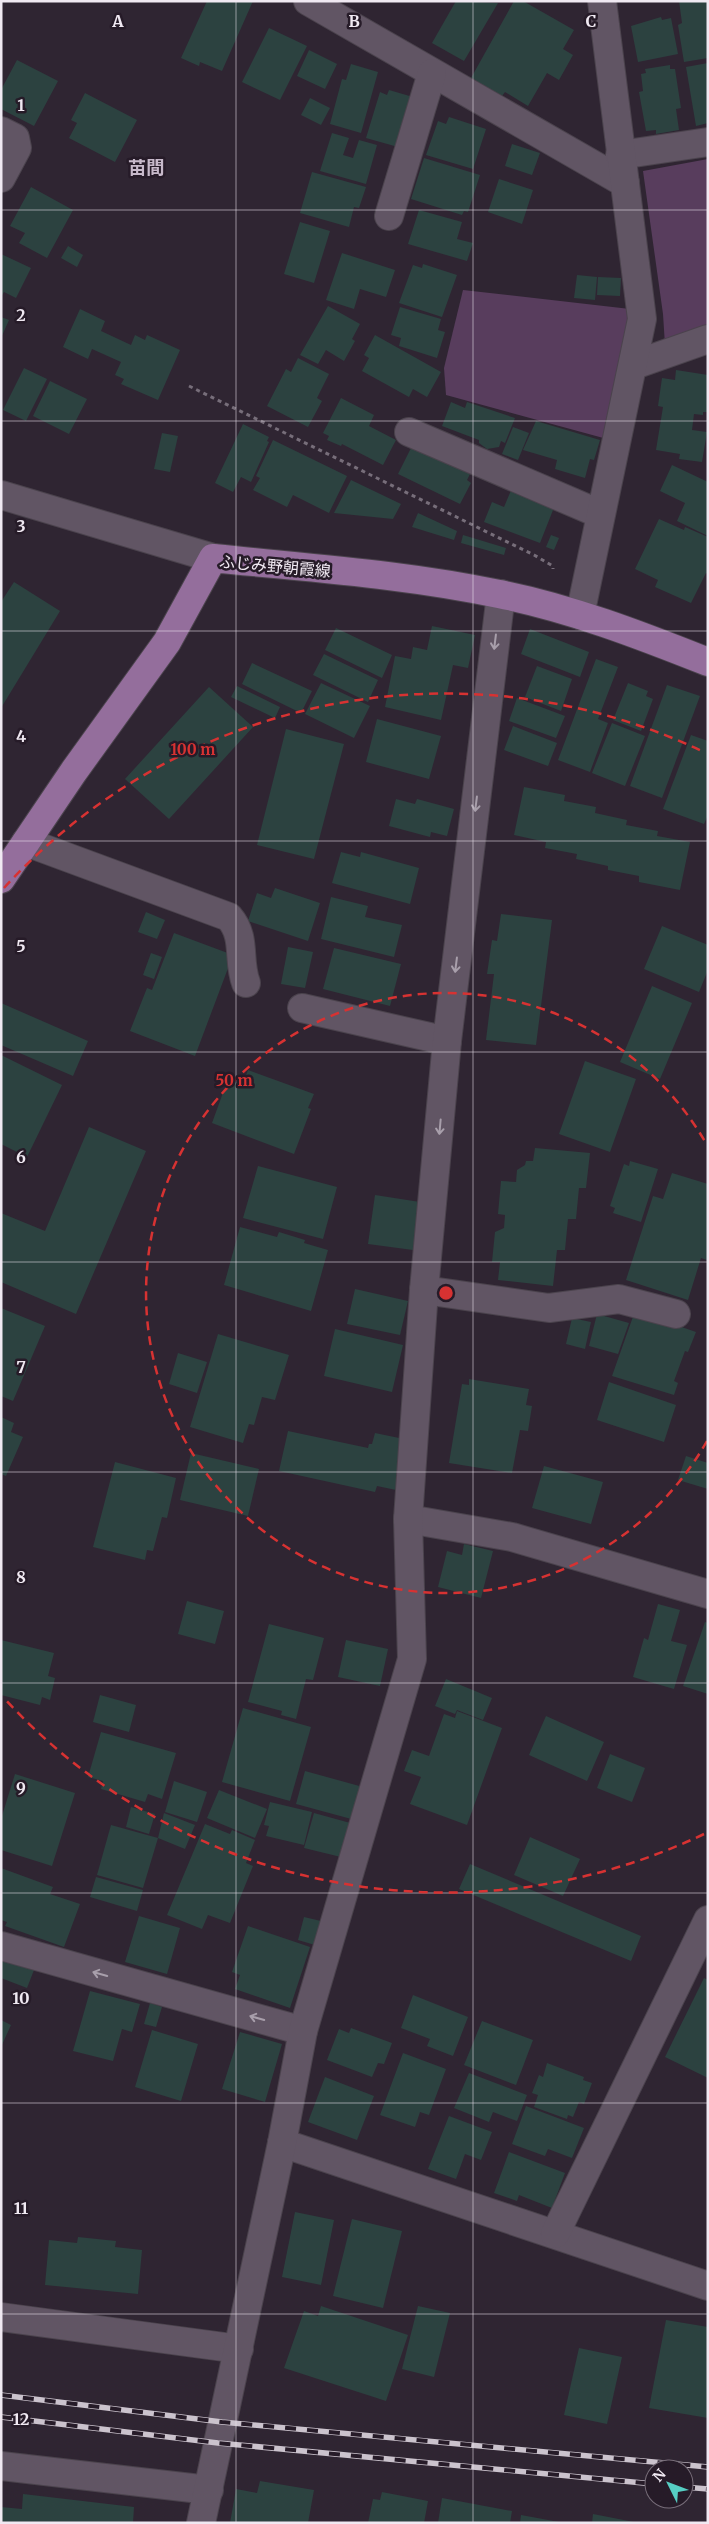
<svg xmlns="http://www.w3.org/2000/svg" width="709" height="2524" font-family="Merriweather,'Noto Sans JP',serif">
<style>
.green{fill:#583d5d}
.building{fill:#2c4240}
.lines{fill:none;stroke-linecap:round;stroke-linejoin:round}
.minor-casing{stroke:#4b434d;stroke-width:30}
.major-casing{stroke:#4b434d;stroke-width:30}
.path{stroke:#776e7a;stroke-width:3;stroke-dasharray:4 4;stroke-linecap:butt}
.minor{stroke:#615564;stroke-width:28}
.major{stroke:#946e9c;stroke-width:28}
.rail-casing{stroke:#cbc3cd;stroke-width:5.5}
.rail{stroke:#261b28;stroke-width:4;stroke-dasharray:11;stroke-linecap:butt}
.oneway{stroke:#a89fab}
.grid{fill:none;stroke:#f0e9f2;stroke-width:1;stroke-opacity:0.55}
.ring{fill:none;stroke:#d73232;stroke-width:2.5;stroke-dasharray:9 6}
.labels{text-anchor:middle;stroke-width:5;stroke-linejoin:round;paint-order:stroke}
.street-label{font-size:16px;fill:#f0e9f2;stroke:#261b28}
.neighbourhood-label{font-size:18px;font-weight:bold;fill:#c7b9ca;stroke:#261b28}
.grid-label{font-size:16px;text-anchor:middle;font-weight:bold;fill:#f0e9f2;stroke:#261b28;stroke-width:5;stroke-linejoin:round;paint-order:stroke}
.centre{fill:#d73232;stroke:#261b28;stroke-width:2.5}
.ring-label{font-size:15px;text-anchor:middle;font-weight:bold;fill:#d73232;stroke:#261b28;stroke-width:5;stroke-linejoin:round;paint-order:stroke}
</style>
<rect width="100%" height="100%" fill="#2f2532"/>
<g class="green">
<polygon points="708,159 708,329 665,345 663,314 643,171"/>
<polygon points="463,290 630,309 607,439 446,395 444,368"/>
</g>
<g class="building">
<polygon points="207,1 253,1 222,71 200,62 199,66 181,58"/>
<polygon points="456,1 498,3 464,61 432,43"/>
<polygon points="514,1 523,1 574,30 563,49 573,55 559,80 547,73 528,106 505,92 502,96 471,78"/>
<polygon points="679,1 708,1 708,58 684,62 678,25 682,23"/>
<polygon points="661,17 662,20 671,18 678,54 638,62 631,26"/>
<polygon points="269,28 307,46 280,100 242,82"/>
<polygon points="309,50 337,64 325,89 297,76"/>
<polygon points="17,60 58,81 34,126 1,109 1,90"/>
<polygon points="708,63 708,123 696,126 686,67"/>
<polygon points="351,64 378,72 361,133 330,124 342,79 346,80"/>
<polygon points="670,65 670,69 675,69 681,108 676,109 679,130 656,134 656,130 646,131 639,92 643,91 641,74 646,73 645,69"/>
<polygon points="389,90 413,97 398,147 366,138 380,92 387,95"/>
<polygon points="85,93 137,120 115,162 69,138 77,123 71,120"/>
<polygon points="310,98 330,108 321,125 301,115"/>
<polygon points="449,117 486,129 473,169 426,155 438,121 446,124"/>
<polygon points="332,133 349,138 343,155 353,158 359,140 377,145 366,184 320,171"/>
<polygon points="512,144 540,153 532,175 505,166"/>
<polygon points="424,158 480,175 468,212 464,211 462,215 411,199"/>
<polygon points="312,172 366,187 359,208 354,207 349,227 300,213"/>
<polygon points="499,179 533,190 522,224 488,212"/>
<polygon points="31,187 73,210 47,258 19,243 25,233 10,226"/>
<polygon points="419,210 462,222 457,239 473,243 467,261 408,244"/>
<polygon points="300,222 330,231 314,283 284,274"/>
<polygon points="68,246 83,255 77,267 61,258"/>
<polygon points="342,253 395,270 386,297 360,289 354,309 326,300"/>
<polygon points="1,254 31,268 16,298 4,292 1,297"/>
<polygon points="423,264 457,275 442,317 399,303 413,265 422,268"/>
<polygon points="577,275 597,277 595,300 574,298"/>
<polygon points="598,277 621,278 620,296 597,295"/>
<polygon points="328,306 360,324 352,339 355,341 344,361 326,350 318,364 300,355"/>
<polygon points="400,307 441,319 438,330 445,332 437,358 399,346 401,338 391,335"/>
<polygon points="80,309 105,321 101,331 131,345 135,335 145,340 147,335 180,350 158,400 121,384 124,379 115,375 121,362 92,349 88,359 63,347"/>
<polygon points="1,317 9,320 1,338"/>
<polygon points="375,335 441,372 427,397 413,389 409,397 362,371 369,358 364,355"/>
<polygon points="298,358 329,374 317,398 322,401 308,427 267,406 286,369 291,372"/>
<polygon points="24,368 47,379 26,421 3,410"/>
<polygon points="676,370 708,375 707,412 703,412 703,415 694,414 692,430 707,432 702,462 679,459 680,454 656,450 663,407 658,406 662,378 675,380"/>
<polygon points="50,381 87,399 69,434 33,416"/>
<polygon points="341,398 374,415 369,426 396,440 383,465 342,444 341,446 327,440 329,436 323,433"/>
<polygon points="451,402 465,408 467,402 515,418 505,443 501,441 499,447 487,449 479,443 479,440 442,426"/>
<polygon points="536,421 600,440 594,460 590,459 585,478 555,469 557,460 523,450"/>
<polygon points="243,424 269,437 267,441 269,442 251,482 241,477 233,492 215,483"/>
<polygon points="513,427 529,433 518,460 502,454"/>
<polygon points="162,433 178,436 170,472 154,469"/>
<polygon points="273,440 347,476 329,513 293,495 287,507 253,490 260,478 256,476"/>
<polygon points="412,446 470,474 467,480 471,483 460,504 398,474"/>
<polygon points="672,465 708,482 708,536 677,521 685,503 660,491"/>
<polygon points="351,480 401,504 393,519 334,513"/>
<polygon points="512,488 555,505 540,543 484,522 492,502 504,507"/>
<polygon points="418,513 457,531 454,540 412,527"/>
<polygon points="659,519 684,530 685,527 708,537 708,574 706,573 691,603 655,587 658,580 635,569"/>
<polygon points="463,535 506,548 504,555 461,543"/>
<polygon points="551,535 559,538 554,550 546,547"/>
<polygon points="14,582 60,611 1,708 1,602"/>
<polygon points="432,626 475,635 468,668 453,665 441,720 385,707 395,656 411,659 413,647 427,650"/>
<polygon points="336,628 392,655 382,678 325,650"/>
<polygon points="530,629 589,652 580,677 521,654"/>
<polygon points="324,654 378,680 368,702 313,675"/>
<polygon points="596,659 618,667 598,719 608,723 590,772 558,760"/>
<polygon points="252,663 312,691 301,713 242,684"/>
<polygon points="537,666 572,679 561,711 525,697"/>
<polygon points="321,683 370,706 354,738 305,714"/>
<polygon points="628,683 648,691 646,696 653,699 641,731 613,720"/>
<polygon points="667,685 700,696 662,798 630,786"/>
<polygon points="237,686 280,707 275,718 231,697"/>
<polygon points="209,687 253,727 169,819 125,779"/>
<polygon points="517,698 565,716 556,738 509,721"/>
<polygon points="377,719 441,736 429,779 366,762"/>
<polygon points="612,723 645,736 625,786 592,773"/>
<polygon points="513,726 557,743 548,766 504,750"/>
<polygon points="286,729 344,744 314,859 257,845"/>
<polygon points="691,735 708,741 708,815 704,824 663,809"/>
<polygon points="524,787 565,795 564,801 596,807 595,813 627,820 626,825 658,831 657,836 690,842 680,890 639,882 639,876 608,870 608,866 576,859 577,854 545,848 546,842 514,835"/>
<polygon points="396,799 415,804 417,799 454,809 447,836 431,832 430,837 389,826"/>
<polygon points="341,852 360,857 361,852 419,868 410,904 332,883"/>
<polygon points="275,888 320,903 308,941 248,921 257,893 271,898"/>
<polygon points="331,897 368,906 365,917 402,925 394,957 321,939"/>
<polygon points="146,912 165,920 157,939 138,932"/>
<polygon points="501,914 552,920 536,1045 486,1040 494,974 487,974 492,940 497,941"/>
<polygon points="662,926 708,945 708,970 699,992 644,969"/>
<polygon points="174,933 233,955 195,1056 130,1031 147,988 152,990"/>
<polygon points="288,947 313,952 305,988 281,984"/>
<polygon points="334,948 401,964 390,1006 323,989"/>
<polygon points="151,953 162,957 154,979 143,975"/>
<polygon points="652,986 692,1003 660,1079 620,1062"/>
<polygon points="1,1003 88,1041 73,1076 1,1045"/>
<polygon points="1,1055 62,1085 27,1157 1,1144"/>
<polygon points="585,1061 636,1079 610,1152 559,1134"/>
<polygon points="248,1070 314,1094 308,1108 311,1109 294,1154 212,1123 228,1079 243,1084"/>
<polygon points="89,1127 146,1151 76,1314 1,1282 1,1213 45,1231"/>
<polygon points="535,1148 590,1153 586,1188 579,1188 576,1219 568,1219 565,1250 557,1250 553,1286 498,1280 500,1262 492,1262 495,1232 504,1228 505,1215 498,1214 501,1181 516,1182 517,1170 525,1165 526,1161 533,1161"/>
<polygon points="630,1161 658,1169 641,1222 613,1213 615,1208 610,1206 624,1164 629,1166"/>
<polygon points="258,1166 337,1187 323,1239 243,1218"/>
<polygon points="672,1173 708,1184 708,1257 707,1260 701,1258 688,1300 626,1280 653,1196 663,1199"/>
<polygon points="375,1195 420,1202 413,1250 368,1244"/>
<polygon points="240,1227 277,1237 279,1232 305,1240 304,1243 328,1250 311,1311 224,1285"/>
<polygon points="355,1289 408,1301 400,1335 347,1324"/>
<polygon points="1,1308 45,1326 13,1401 1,1396"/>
<polygon points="635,1311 696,1332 688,1352 685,1351 674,1381 678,1383 674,1395 612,1376"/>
<polygon points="597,1314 629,1323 618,1354 589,1346"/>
<polygon points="572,1318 591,1322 585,1349 566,1344"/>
<polygon points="335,1329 403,1345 392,1392 324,1376"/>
<polygon points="218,1334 289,1355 275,1400 262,1397 254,1425 249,1424 243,1443 190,1427"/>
<polygon points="178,1353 207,1362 197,1393 169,1384"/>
<polygon points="469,1379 529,1389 526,1405 532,1406 528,1431 520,1430 512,1473 449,1463 462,1384 469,1385"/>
<polygon points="609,1382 676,1405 664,1442 597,1420"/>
<polygon points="1,1417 14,1423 11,1432 23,1437 6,1476 1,1474"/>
<polygon points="288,1431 368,1448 369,1444 372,1444 375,1433 404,1439 405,1450 396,1490 377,1486 375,1492 279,1471"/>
<polygon points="191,1453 259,1469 248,1516 180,1500"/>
<polygon points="686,1456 708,1463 708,1489 678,1480"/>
<polygon points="115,1462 176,1478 167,1518 162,1517 153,1551 147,1550 145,1560 93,1547"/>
<polygon points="544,1466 603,1482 591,1524 532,1508"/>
<polygon points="464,1544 493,1551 481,1598 438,1587 447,1551 462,1555"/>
<polygon points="187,1601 224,1611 215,1644 178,1634"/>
<polygon points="658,1604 680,1610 671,1641 687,1645 674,1689 633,1677 644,1638 648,1640"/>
<polygon points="705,1622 708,1623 708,1694 683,1686"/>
<polygon points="269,1624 324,1638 313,1680 306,1679 296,1719 281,1715 282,1711 248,1702"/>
<polygon points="1,1640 54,1653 48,1676 55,1678 50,1700 42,1697 40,1705 1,1695"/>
<polygon points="346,1640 388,1649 380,1686 338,1677"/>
<polygon points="446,1679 492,1698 483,1720 457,1710 455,1714 435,1706"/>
<polygon points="100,1695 136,1705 129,1732 93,1722"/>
<polygon points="243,1708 311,1727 290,1801 222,1782"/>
<polygon points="457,1711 502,1728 467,1825 410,1804 421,1777 404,1771 412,1750 429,1756 444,1714 455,1718"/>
<polygon points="546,1716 604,1742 587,1781 529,1755"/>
<polygon points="101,1732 176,1753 162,1799 148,1794 145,1802 101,1789 103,1781 88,1777"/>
<polygon points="610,1754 645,1768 632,1802 597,1788"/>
<polygon points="305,1771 363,1787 355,1820 296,1804"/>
<polygon points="15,1774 75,1793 52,1866 1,1850 1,1819"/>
<polygon points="174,1781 207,1792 197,1822 165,1812"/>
<polygon points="219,1790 267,1809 255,1838 207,1818"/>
<polygon points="270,1802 312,1812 304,1845 266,1836 269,1826 264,1825"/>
<polygon points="131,1807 155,1814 149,1834 126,1827"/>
<polygon points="164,1813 195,1825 185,1849 158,1838"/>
<polygon points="314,1813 354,1824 345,1858 304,1848"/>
<polygon points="205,1824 230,1834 232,1830 255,1840 246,1863 253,1866 230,1923 208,1915 202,1929 167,1915"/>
<polygon points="111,1825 158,1838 143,1888 97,1875"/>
<polygon points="530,1837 580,1859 563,1896 514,1875"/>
<polygon points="470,1864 641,1936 631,1961 459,1889"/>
<polygon points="1,1868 53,1887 50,1894 80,1904 64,1947 5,1926 7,1922 1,1920"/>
<polygon points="96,1877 143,1890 137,1911 90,1897"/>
<polygon points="139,1916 180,1928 167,1974 125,1962"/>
<polygon points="304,1917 321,1921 315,1945 298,1940"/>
<polygon points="248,1926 310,1947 290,2008 235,1989 240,1975 232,1972"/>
<polygon points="1,1956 34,1970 27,1988 1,1978"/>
<polygon points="704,1978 708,1980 708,2078 665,2057"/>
<polygon points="90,1991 140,2004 132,2032 122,2029 113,2061 73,2051"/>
<polygon points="413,1995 468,2017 453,2056 427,2046 430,2039 401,2028"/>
<polygon points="150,2003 162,2007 156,2027 144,2024"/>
<polygon points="1,2020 11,2025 1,2047"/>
<polygon points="482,2021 533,2040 516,2085 464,2065"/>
<polygon points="351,2028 392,2043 384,2064 378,2063 372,2077 327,2060 339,2029 349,2033"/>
<polygon points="152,2030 198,2044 181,2101 135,2087"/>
<polygon points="240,2032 282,2044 265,2102 222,2089"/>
<polygon points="403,2053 446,2069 429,2115 420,2112 415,2127 380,2115"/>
<polygon points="547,2063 584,2077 583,2080 592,2083 584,2104 579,2102 573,2117 568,2115 567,2119 534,2107 538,2095 532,2093 539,2075 543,2077"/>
<polygon points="469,2073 527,2095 517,2121 493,2112 489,2122 454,2108"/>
<polygon points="325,2077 374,2096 357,2140 308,2122"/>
<polygon points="526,2106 584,2128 572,2158 548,2149 545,2156 512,2144"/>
<polygon points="449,2116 492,2132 481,2160 465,2154 456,2179 428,2169"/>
<polygon points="509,2152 565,2173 552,2208 519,2195 517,2201 494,2193"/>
<polygon points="295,2212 334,2220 321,2285 282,2277"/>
<polygon points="352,2219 402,2231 383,2308 333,2296"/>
<polygon points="78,2237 116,2241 115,2247 142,2250 138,2294 45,2285 49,2240 77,2243"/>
<polygon points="321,2306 408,2335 386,2401 284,2368 304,2311 318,2316"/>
<polygon points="418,2306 450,2313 434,2377 402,2369"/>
<polygon points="666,2320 708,2327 708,2418 649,2408"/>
<polygon points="579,2348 622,2357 607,2424 564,2415"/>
<polygon points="260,2481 314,2490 308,2523 230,2523 236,2489 257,2493"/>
<polygon points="382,2492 428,2501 424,2523 368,2523 373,2499 380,2500"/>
<polygon points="23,2494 134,2507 133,2523 1,2523 1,2507 22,2509"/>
<polygon points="442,2498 512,2511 510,2523 438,2523"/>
<polygon points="593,2514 634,2522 634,2523 592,2523"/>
<polygon points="521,2515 559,2522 559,2523 520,2523"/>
</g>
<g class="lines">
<g class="minor-casing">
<g id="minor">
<polyline points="308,1 625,183"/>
<polyline points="1,131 15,138 17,148 1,178"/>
<polyline points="620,155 708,142"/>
<polyline points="389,216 432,73"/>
<polyline points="634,365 708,339"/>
<polyline points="409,432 600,514"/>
<polyline points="1,495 213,558"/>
<polyline points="580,615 642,319 602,1"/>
<path d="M26,842L229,917C247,938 237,959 246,983"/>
<polyline points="302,1008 447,1041"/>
<polyline points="424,1290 549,1308 619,1299 676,1314"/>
<polyline points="408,1519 512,1537 708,1594"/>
<polyline points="1,1946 303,2031"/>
<polyline points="282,2143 708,2286"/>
<polyline points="555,2234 708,1920"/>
<polyline points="1,2317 239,2349"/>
<polyline points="1,2466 209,2490"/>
<polyline points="201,2523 282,2143 303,2031 412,1659 408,1519 424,1290 447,1041 501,594"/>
</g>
</g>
<g class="major-casing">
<path id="major" d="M1,879L74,771L167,642L213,558C308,568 405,574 499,594C570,608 640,635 708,662"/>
</g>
<polyline class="path" points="189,386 534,555 553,566 553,569"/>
<use href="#minor" class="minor"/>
<use href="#major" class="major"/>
<g class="rail-casing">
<g id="rail">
<polyline points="1,2395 222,2422 708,2467"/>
<polyline points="1,2417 218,2443 654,2484"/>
<polyline points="684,2487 708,2489"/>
</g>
</g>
<use href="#rail" class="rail"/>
</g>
<defs><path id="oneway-shaft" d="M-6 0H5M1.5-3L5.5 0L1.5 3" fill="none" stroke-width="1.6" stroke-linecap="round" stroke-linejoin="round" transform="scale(1.25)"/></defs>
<g class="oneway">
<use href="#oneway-shaft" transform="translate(495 642) rotate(97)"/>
<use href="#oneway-shaft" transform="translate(476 804) rotate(97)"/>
<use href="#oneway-shaft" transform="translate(456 965) rotate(97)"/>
<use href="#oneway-shaft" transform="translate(440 1127) rotate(95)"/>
<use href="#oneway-shaft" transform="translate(100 1974) rotate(-164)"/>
<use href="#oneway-shaft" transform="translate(257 2018) rotate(-164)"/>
</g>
<path class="grid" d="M236,1V2523M473,1V2523M1,210H708M1,421H708M1,631H708M1,841H708M1,1052H708M1,1262H708M1,1472H708M1,1683H708M1,1893H708M1,2103H708M1,2314H708"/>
<g class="ring">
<path d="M707 1441A300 300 0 1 1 707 1145"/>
<path d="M704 1834A599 599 0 0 1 4 1698M4 888A599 599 0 0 1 704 752"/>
</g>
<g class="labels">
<g class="street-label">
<text transform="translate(275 566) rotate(5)" y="6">ふじみ野朝霞線</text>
</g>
<g class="neighbourhood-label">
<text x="146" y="174">苗間</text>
</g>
</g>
<g class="grid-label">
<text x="118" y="27">A</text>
<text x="354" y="27">B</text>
<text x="591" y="27">C</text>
<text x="21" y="111">1</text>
<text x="21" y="321">2</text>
<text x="21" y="532">3</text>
<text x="21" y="742">4</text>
<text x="21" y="952">5</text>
<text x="21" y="1163">6</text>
<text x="21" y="1373">7</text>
<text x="21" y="1583">8</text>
<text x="21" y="1794">9</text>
<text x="21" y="2004">10</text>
<text x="21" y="2214">11</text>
<text x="21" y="2425">12</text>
</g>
<circle cx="446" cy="1293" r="8" class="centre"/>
<g class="ring-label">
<text x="193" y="755">100 m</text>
<text x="234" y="1086">50 m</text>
</g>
<rect width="709" height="2524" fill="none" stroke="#f0e9f2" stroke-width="5"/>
<g transform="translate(669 2484) rotate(312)"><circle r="24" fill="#261b28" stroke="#776d79"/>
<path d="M0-4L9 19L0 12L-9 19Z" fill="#56cec3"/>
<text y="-8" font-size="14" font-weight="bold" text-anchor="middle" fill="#f0e9f2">N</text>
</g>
</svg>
